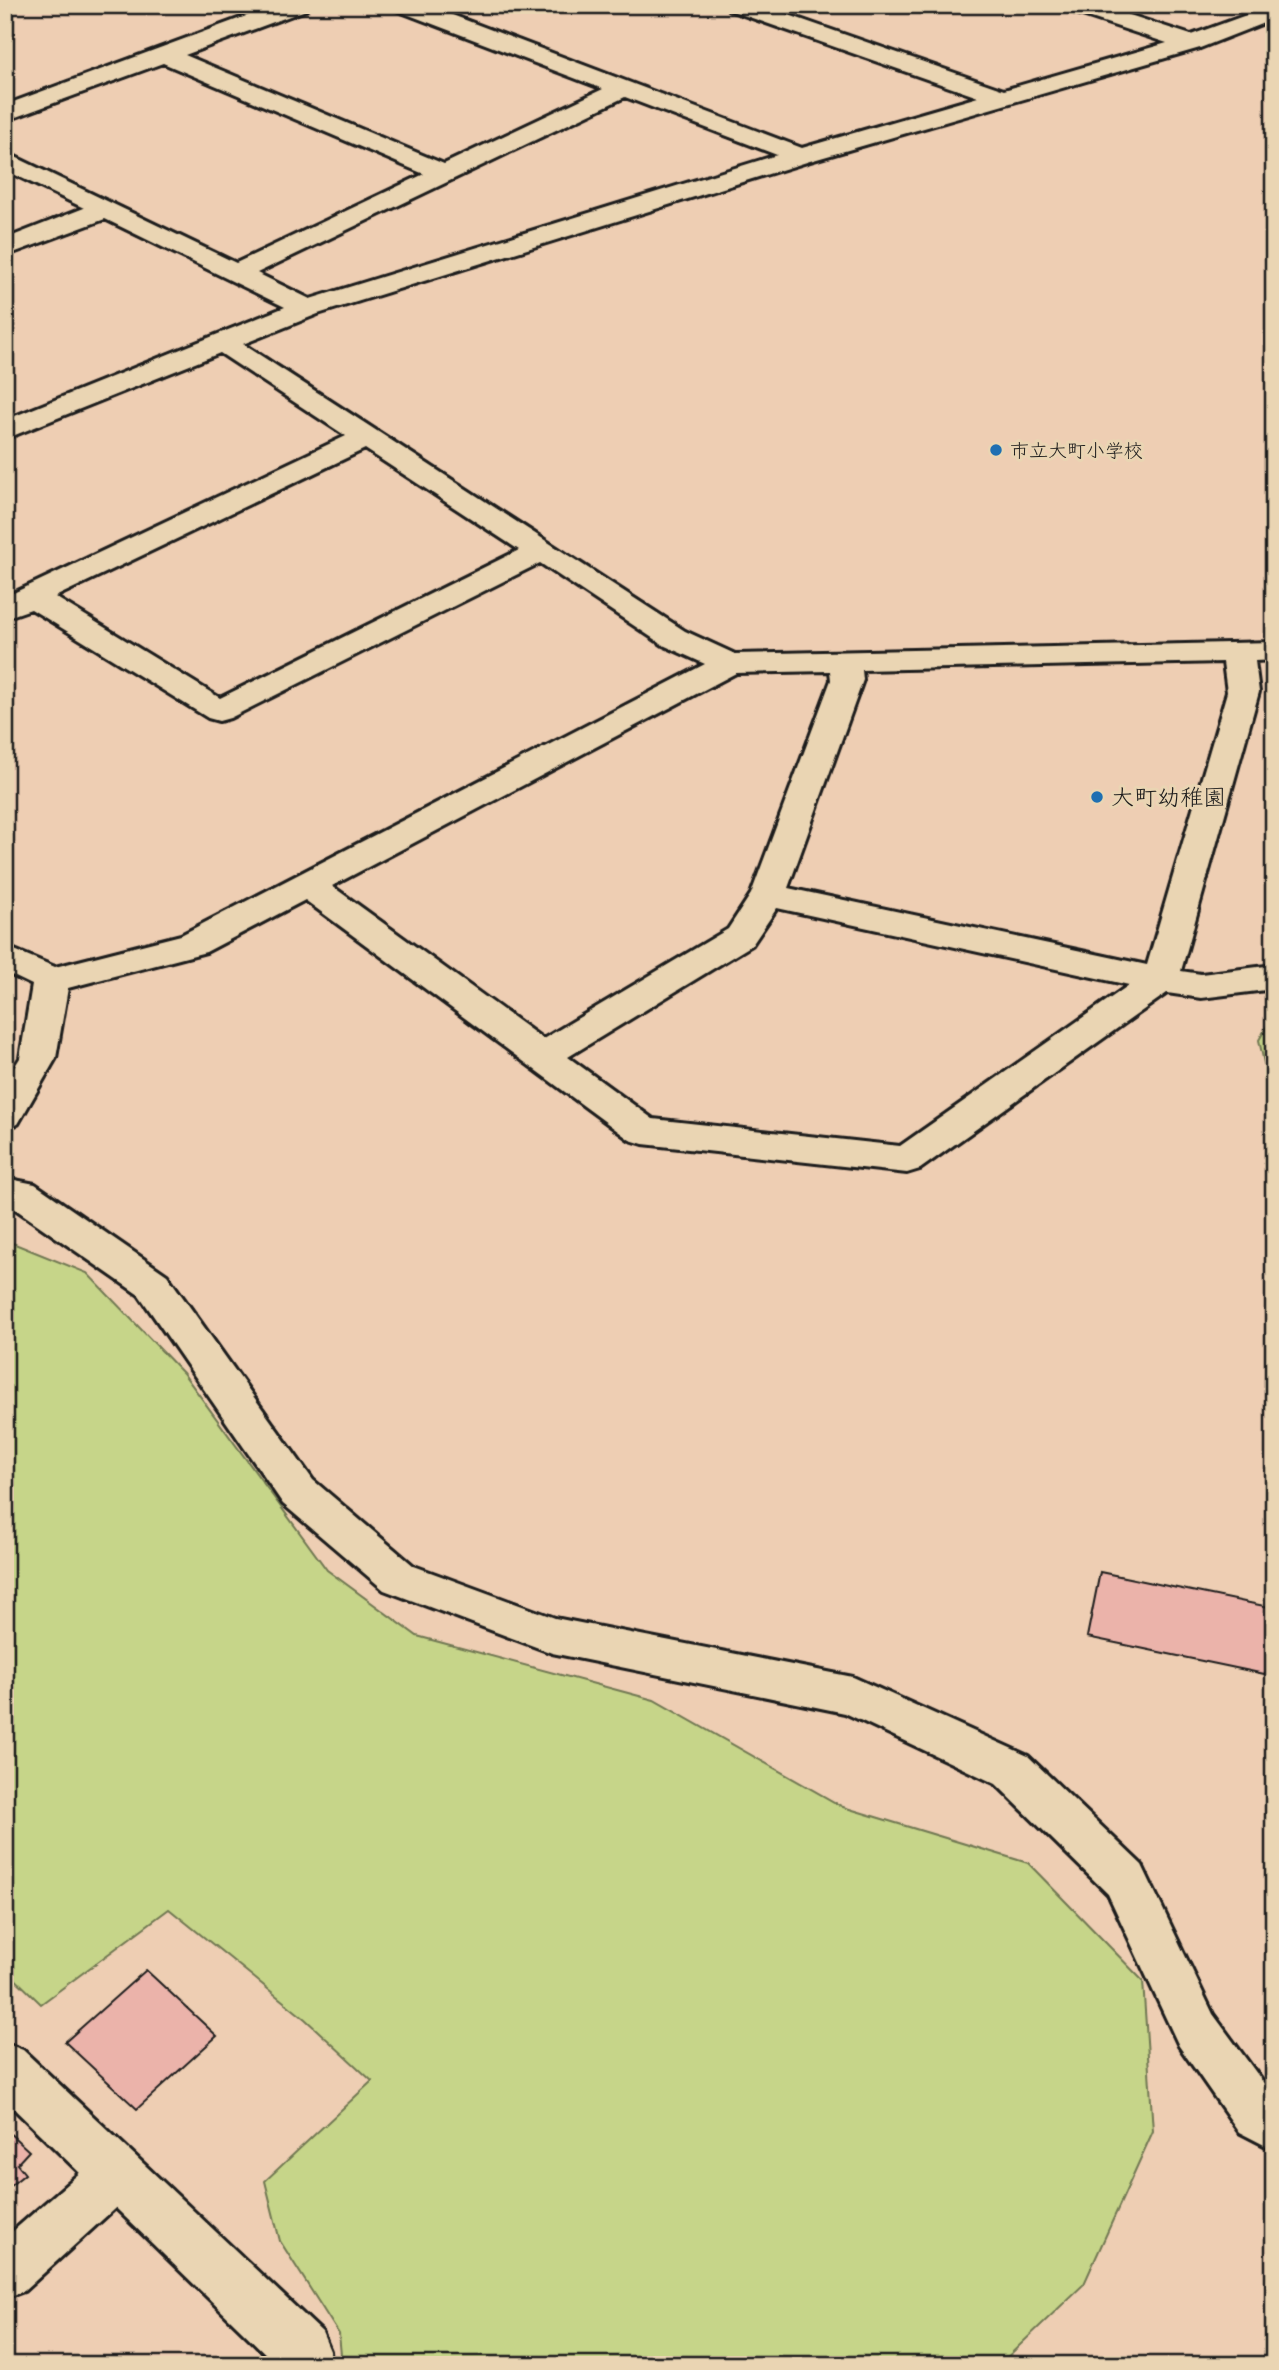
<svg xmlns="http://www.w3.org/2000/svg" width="1279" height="2370" font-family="'Comic Neue','Klee One',sans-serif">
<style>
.green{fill:#c6d589;stroke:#717852;stroke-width:2}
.building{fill:#ebb3aa;stroke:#1c1c1c;stroke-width:2}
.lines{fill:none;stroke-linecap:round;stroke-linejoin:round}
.street-casing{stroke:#1c1c1c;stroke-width:6}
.secondary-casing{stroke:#1c1c1c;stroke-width:6}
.street{fill:#ead5b3;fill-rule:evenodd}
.secondary{fill:#ead5b3;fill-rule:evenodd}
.poi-dot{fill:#1f6fb2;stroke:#ead5b3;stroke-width:2.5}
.labels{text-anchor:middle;stroke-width:6;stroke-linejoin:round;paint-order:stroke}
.far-poi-label{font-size:19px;fill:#1c1c1c;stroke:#ead5b3;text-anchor:start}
.poi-label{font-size:23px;fill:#1c1c1c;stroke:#ead5b3;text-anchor:start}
</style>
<rect width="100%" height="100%" fill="#eeceb3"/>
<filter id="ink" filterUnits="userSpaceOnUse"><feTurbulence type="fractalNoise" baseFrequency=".0143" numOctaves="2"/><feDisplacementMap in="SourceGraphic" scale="14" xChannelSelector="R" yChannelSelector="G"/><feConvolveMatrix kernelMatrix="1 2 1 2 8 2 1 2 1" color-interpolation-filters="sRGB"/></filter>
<g filter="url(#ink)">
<g class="green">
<polygon points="1274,1014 1274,1109 1259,1040"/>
<polygon points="5,1240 87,1273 183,1373 327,1570 417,1636 654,1700 843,1807 1028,1863 1143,1981 1153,2131 1084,2284 999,2365 681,2365 668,2362 668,2365 342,2365 339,2334 280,2241 265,2181 372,2081 305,2019 169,1909 41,2004 5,1969"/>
</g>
<g class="building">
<polygon points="1100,1572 1274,1608 1274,1676 1087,1637"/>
<polygon points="146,1970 217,2036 137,2109 65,2042"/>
<polygon points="5,2129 29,2151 17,2164 25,2174 5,2190"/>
</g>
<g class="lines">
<g class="street-casing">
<g id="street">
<path d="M276,5H309L306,10L185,55L444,164L603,89L396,10L393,5H426L802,148L978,97L729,10L726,5H760L1004,90L1167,43L1067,10L1064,5H1099L1191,35L1274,5V19L1200,48L810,161L318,314L243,344L685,631L735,654L1274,642V660L1255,661L1259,692L1181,971L1201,974L1274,965V989L1201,998L1167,993L920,1169L907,1173L643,1144L630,1140L305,900L206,952L68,988L56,1058L18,1124L5,1128V1082L20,1058L32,985L5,972V946L55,967L181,935L705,664L663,645L540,563L230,718L219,721L208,718L31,609L5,618V597L346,436L220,353L5,439V420L285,307L105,219L5,256V239L84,208L5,170V152L236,263L424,174L163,63L5,121V105ZM625,97L777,155L310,299L257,273ZM365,449L519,550L220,698L55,597ZM1223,662L1227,692L1147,965L788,888L863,680L862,670ZM830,671L831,680L751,894L728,929L543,1039L332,886L736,673ZM777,908L1129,985L900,1146L653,1119L568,1057L752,945Z"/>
<polygon points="5,1178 35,1184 167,1275 313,1480 414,1566 555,1618 853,1677 1028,1756 1142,1865 1213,2014 1274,2097 1274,2150 1239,2132 1179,2046 1108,1894 996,1784 845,1713 552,1653 384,1590 283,1504 139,1295 11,1206 5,1206"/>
<polygon points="5,2043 23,2050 322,2332 330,2351 331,2365 277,2365 5,2100"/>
</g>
</g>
<g class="secondary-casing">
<polygon id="secondary" points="117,2149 135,2156 143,2173 135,2190 24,2291 5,2298 5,2238 99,2156"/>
</g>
<use href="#street" class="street"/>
<use href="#secondary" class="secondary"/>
</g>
</g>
<g class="poi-dot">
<circle cx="996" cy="450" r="7"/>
<circle cx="1097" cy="797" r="7"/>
</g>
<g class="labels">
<g class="far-poi-label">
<text x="1010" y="457">市立大町小学校</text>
</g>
<g class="poi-label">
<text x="1111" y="805">大町幼稚園</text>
</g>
</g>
<rect width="1279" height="2370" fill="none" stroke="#ead5b3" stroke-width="28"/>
<rect x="14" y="14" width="1251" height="2342" fill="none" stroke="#1c1c1c" stroke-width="2.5" filter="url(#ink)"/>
</svg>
